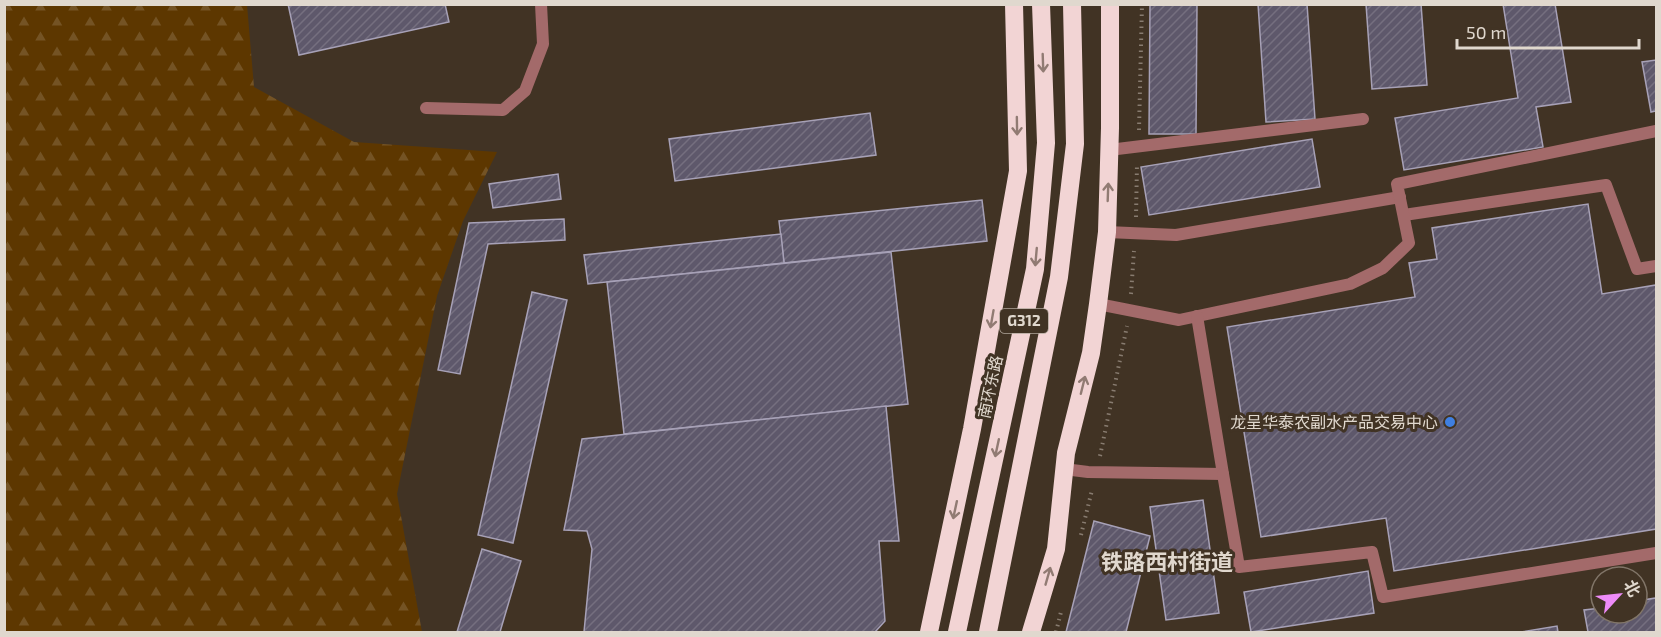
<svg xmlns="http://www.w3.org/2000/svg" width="1661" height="637" font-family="'Exo 2','Noto Sans SC',sans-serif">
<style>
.forest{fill:url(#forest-firs)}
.building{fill:url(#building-hatch);stroke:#a7a1b7;stroke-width:1.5}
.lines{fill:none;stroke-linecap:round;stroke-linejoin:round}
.path{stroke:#887c70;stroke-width:4;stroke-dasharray:1.5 4.5;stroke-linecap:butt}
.lane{stroke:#a36a6a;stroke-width:12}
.highway{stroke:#f2d4d4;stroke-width:18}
.oneway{stroke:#917b73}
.shop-dot{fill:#3f7fe0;stroke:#413324;stroke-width:2}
.labels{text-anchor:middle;stroke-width:6;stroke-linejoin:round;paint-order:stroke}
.shield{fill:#413324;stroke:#b0a69b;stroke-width:1.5}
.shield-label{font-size:15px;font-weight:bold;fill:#e0d8ce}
.street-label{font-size:16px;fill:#e0d8ce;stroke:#413324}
.poi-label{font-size:16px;fill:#e0d8ce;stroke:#413324;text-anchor:end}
.district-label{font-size:22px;font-weight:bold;fill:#e0d8ce;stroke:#413324}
</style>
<defs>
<pattern id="forest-firs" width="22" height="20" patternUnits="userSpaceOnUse" patternTransform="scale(1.5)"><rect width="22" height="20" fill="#5d3700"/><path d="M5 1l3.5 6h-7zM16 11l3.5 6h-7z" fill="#745324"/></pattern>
<pattern id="building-hatch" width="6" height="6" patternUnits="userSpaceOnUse" patternTransform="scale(1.5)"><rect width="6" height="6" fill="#5e586b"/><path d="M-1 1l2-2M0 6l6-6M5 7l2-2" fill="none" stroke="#756f7f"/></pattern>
</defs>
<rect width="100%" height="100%" fill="#413324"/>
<polygon class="forest" points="4,5 247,5 254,87 354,142 497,152 463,221 437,296 397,494 422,632 5,632"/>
<g class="building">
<polygon points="288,4 445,4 449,22 299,55"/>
<polygon points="1150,4 1197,4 1196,134 1149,134"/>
<polygon points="1258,4 1307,4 1315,119 1266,122"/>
<polygon points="1366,4 1421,4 1427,85 1372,89"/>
<polygon points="1503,4 1555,4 1571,102 1536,107 1543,147 1404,170 1395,118 1518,98"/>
<polygon points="1656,60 1656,111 1651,112 1642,62"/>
<polygon points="870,113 876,155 675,181 669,139"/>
<polygon points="1312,139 1320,187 1149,215 1141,167"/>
<polygon points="558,174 561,199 493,208 489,184"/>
<polygon points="982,200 987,241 784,263 779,221"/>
<polygon points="1588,204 1602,294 1656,285 1656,529 1394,571 1386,518 1261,537 1227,327 1415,297 1409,263 1437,259 1432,228"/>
<polygon points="564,219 565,240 488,244 460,374 438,370 469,223"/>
<polygon points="781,234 784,263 588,284 584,255"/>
<polygon points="891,252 908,404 624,434 607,282"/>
<polygon points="532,292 567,300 513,543 478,535"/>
<polygon points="886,406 899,541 879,541 885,621 875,632 584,632 592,549 587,531 564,530 582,439"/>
<polygon points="1203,500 1219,613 1166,620 1150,507"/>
<polygon points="1094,521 1150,536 1126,632 1066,632"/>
<polygon points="482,549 521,561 500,632 457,632"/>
<polygon points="1368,571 1374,613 1251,632 1244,592"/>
<polygon points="1656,598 1656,632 1588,632 1584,610 1601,608 1601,613 1637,613 1637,601"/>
<polygon points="1557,626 1558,632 1521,632"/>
</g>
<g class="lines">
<g class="path">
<polyline points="1139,130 1142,4"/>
<polyline points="1136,217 1137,164"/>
<polyline points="1131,294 1134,251"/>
<polyline points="1100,456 1127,326"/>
<polyline points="1081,535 1092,490"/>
<polyline points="1056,632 1061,612"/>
</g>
<g class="lane">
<polyline points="426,108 503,110 525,91 543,44 541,4"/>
<polyline points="1109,150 1363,119"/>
<polyline points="1404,215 1606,185 1637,269 1656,266"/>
<polyline points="1107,232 1176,235 1400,197"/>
<polyline points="1098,304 1179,320 1350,284 1383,268 1409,243 1397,184 1656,131"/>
<polyline points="1064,469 1088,472 1223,474 1197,316"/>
<polyline points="1223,474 1239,567 1372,552 1383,597 1656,553"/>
</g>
<g class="highway">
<polyline points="929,632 972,429 1018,171 1014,4"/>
<polyline points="957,632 1035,269 1046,143 1041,4"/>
<polyline points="988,632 1059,277 1075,144 1072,4"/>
<polyline points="1031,632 1056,549 1066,453 1091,353 1098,304 1107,232 1110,128 1110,4"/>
</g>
</g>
<defs><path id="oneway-shaft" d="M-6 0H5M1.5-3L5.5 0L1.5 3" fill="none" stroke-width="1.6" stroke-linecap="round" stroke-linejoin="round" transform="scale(1.5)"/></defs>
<g class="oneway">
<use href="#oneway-shaft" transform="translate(1043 63) rotate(88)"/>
<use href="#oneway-shaft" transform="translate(1017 126) rotate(89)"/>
<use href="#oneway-shaft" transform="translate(1108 192) rotate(-88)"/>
<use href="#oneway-shaft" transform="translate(1036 257) rotate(95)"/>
<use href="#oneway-shaft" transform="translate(992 319) rotate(100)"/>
<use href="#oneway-shaft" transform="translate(1083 385) rotate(-76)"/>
<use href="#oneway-shaft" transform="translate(997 448) rotate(102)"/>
<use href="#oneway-shaft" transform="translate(955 510) rotate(102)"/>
<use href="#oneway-shaft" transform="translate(1048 576) rotate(-74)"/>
</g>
<circle class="shop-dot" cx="1450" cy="422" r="6"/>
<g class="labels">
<rect class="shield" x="1000" y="309" width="48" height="24" rx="4.5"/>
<g class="shield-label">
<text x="1024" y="326">G312</text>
</g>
<g class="street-label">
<text transform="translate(990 387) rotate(-78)" y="6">南环东路</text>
</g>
<g class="poi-label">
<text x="1438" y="428">龙呈华泰农副水产品交易中心</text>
</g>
<g class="district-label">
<text x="1167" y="570">铁路西村街道</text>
</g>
</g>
<rect width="1661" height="637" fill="none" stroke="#e0d8ce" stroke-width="12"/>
<g transform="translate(1619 595) rotate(63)"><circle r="28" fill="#413324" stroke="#817568" stroke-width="1.5"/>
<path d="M0-4.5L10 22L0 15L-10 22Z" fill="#ee8bf8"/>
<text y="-9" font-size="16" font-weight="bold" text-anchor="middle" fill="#e0d8ce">北</text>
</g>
<path d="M1457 39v9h182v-9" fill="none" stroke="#e0d8ce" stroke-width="3"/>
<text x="1466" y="39" font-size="18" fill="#e0d8ce" stroke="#413324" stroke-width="4.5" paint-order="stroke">50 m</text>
</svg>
